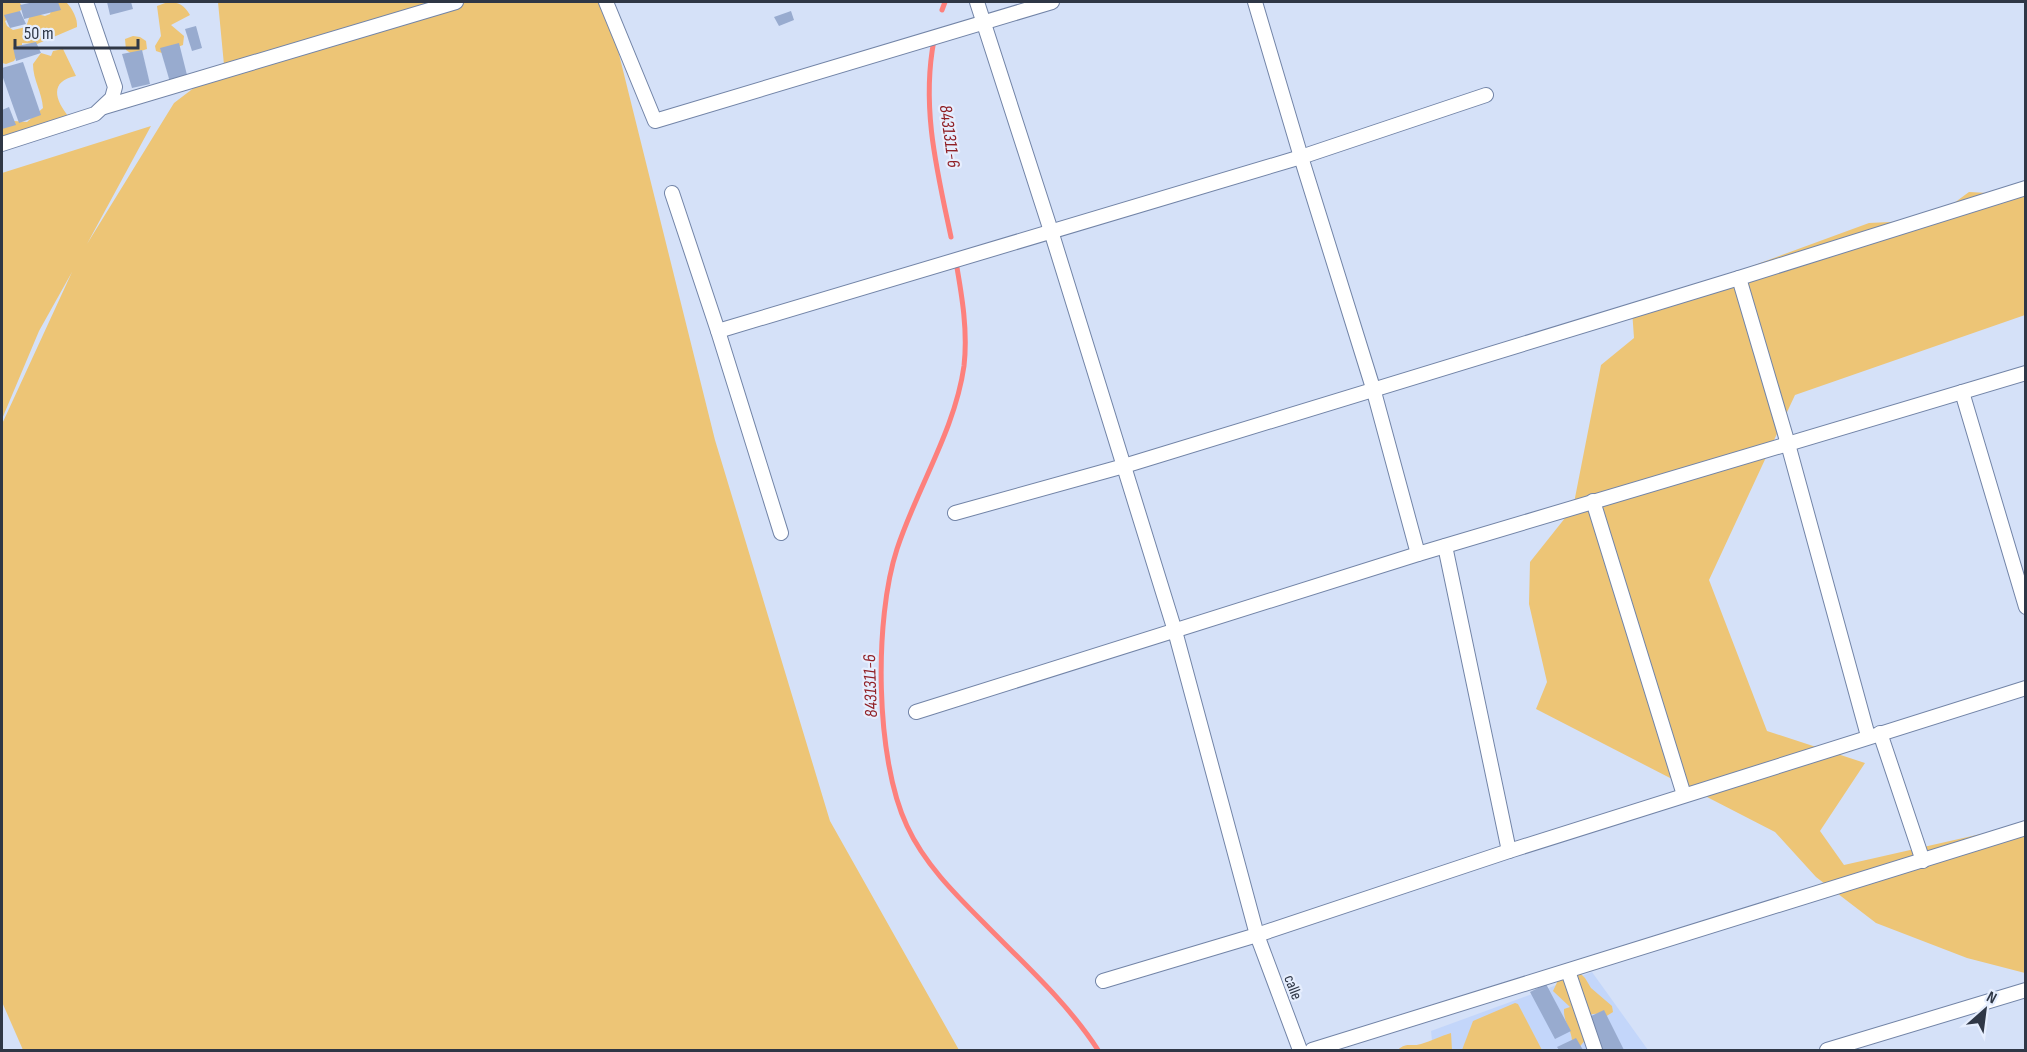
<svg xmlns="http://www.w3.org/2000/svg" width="2027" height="1052" font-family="'Sofia Sans Condensed',sans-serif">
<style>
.built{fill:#c3d6fa}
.green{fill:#edc576}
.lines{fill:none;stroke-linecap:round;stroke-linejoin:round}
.stream{stroke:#fd807c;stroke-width:5}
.building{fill:#98abcf}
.minor-casing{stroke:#7284a7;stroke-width:16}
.minor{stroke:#fff;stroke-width:14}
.labels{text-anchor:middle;stroke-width:4.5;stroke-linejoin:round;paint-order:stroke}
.street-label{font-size:16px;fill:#2f3746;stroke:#e6eefe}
.water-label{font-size:18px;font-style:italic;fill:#902026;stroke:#e6eefe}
</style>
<rect width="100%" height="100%" fill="#d5e1f8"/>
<polygon class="built" points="1592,972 1648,1050 1433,1050 1431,1031"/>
<g class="green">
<path d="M2,2H19L24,8L5,21L7,26L13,30L26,27L30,15L33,13L45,16L50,14L54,2H66C72,8 78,19 77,27L37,44L22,43V48L14,61L6,64L2,63Z"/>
<path d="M168,2C179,2 184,5 190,15L171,25L184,36L183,45L162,53L156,51L155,46L161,36L157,6Z"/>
<polygon points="218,2 606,2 715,440 830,821 959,1050 23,1050 2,1002 2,424 72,272 39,331 2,419 2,173 151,126 87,244 174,103 224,65"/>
<polygon points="133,36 140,37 146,41 147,49 132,54 126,50 125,39"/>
<path d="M63,49L76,76C49,81 55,100 69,117L2,149V128H5L14,121L27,122L43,108C42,92 33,80 33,64L41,53L51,56L53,51Z"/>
<polygon points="1969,192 2025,195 2025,315 1795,395 1709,580 1767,731 1865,763 1820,831 1844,865 2025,824 2025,973 1967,958 1876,923 1816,877 1775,832 1536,709 1547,682 1529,604 1530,562 1573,508 1601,365 1634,338 1632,310 1869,223 1931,220"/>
<path d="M1577,970L1585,978L1591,988L1612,1006L1613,1012L1605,1017C1599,1014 1594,1012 1589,1016L1586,1039L1577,1050H1569C1578,1035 1563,1026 1564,1009L1570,1007L1553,991L1561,974Z"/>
<polygon points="1515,1003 1518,1004 1542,1050 1462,1050 1473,1021"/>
<path d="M1451,1033L1452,1050H1398C1406,1042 1412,1047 1421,1044C1431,1041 1441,1036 1451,1033Z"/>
</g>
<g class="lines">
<g class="stream">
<polyline points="942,10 945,2"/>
<path d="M934,40C921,107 937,171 951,237"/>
<path d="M956,262C962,296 968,331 964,366C955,430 917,488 897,549C874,619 875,759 907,826C924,863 954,893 983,922C1023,963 1067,1002 1098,1050"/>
</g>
</g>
<g class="building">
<polygon points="34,2 58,2 61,10 24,19 20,5"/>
<polygon points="107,2 131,2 133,9 110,15"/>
<polygon points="20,11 26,24 10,28 4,15"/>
<polygon points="791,11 794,20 779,26 774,17"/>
<polygon points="196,26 202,48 192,51 185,29"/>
<polygon points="36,42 41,53 16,61 13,47"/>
<polygon points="179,43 188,79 170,82 160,48"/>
<polygon points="142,50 150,84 132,88 122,54"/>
<polygon points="23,62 41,115 19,123 2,75 2,68"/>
<polygon points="9,107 16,125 2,129 2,110"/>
<polygon points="1546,984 1571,1031 1555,1039 1530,992"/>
<polygon points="1604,1010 1624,1050 1603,1050 1587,1018"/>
<polygon points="1576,1038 1583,1050 1559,1050 1557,1047"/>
</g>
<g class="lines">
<g class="minor-casing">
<g id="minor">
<polyline points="606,2 655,121 1052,2"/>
<polyline points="977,2 1051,231 1175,631 1257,935 1300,1050"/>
<polyline points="1255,2 1301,157 1373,388 1418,554"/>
<polyline points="104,107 456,2"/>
<polyline points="2,144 95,114 112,98 115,87 86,2"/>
<polyline points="672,193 718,331 781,533"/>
<polyline points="1739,278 1788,444 1868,736"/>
<polyline points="718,331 1301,157 1486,95"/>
<polyline points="1962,392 2026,607"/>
<polyline points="1593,501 1684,795"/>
<polyline points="955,513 1124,466 1739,278 2026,188"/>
<polyline points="1445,546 1509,851"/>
<polyline points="916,712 1418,554 2026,373"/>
<polyline points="1880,733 1923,861"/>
<polyline points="1568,971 1595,1050"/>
<polyline points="1103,981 1257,935 1509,851 2026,688"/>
<polyline points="1312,1050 2026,828"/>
<polyline points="1827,1050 2026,990"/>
</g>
</g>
<use href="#minor" class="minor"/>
</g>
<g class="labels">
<g class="street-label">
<text transform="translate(1294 987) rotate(69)" y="6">calle</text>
</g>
<g class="water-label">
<text transform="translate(950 136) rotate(82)" y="6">8431311-6</text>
<text transform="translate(870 686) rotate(-92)" y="6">8431311-6</text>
</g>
</g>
<rect width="2027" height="1052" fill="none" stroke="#2f3746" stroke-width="6"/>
<g transform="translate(1985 1010) rotate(28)" stroke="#e6eefe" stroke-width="4.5" paint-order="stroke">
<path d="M0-4.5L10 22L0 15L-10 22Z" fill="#2f3746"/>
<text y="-9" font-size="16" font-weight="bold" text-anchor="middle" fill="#2f3746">N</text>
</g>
<path d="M15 39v9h123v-9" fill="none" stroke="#2f3746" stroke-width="3"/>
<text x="24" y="39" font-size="18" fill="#2f3746" stroke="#e6eefe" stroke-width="4.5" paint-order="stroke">50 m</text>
</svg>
